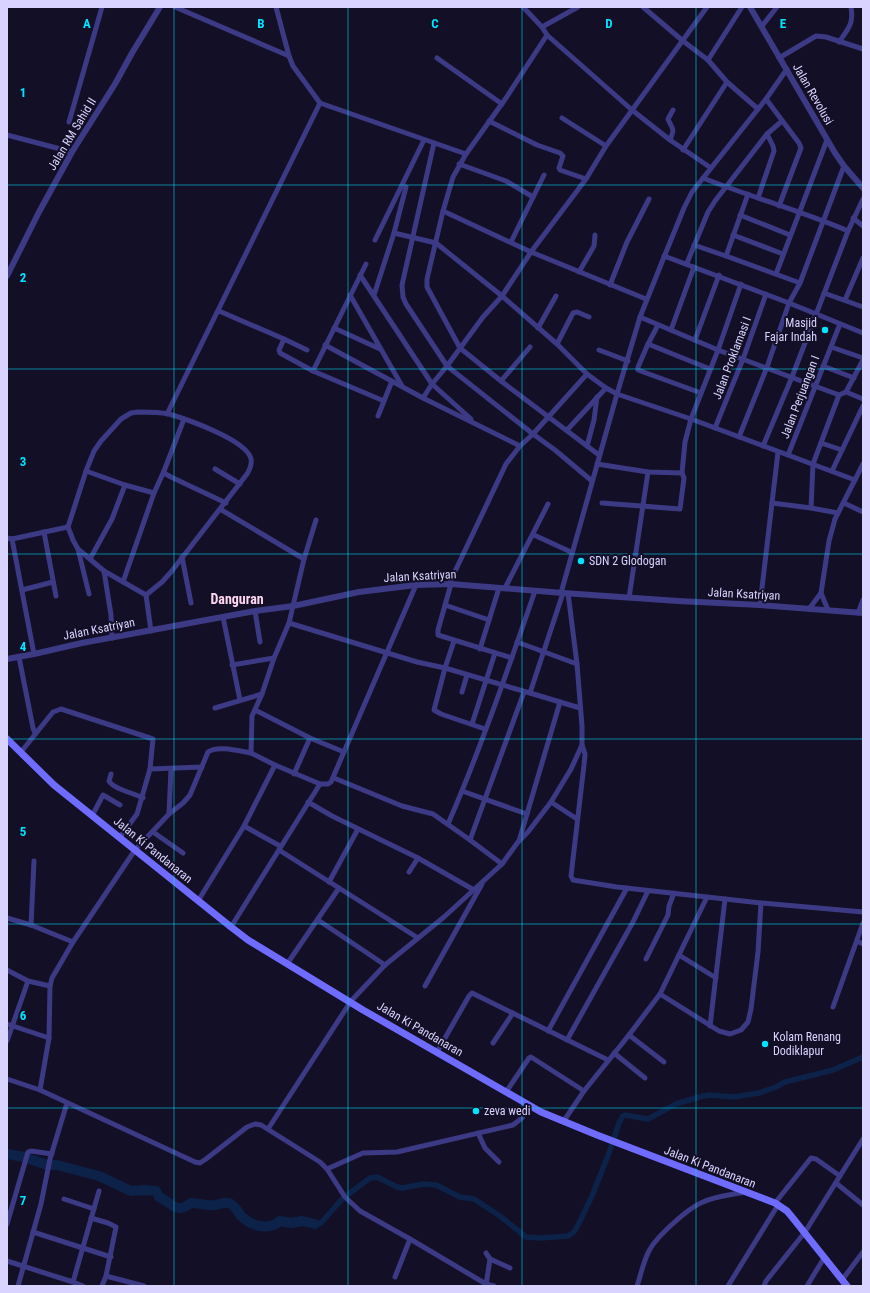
<svg xmlns="http://www.w3.org/2000/svg" width="870" height="1293" font-family="'Roboto Condensed',sans-serif">
<style>
.lines{fill:none;stroke-linecap:round;stroke-linejoin:round}
.canal{stroke:#0c2248;stroke-width:5.5}
.river{stroke:#0c2248;stroke-width:10}
.minor{stroke:#3d3a85;stroke-width:5}
.tertiary{stroke:#3d3a85;stroke-width:6}
.secondary{stroke:#6f6bff;stroke-width:7}
.grid{fill:none;stroke:#00e5ff;stroke-width:1;stroke-opacity:0.55}
.poi-dot{fill:#00e5ff;stroke:#130f26;stroke-width:1.5}
.labels{text-anchor:middle;stroke-width:4;stroke-linejoin:round;paint-order:stroke}
.street-label{font-size:12px;fill:#d9d4ff;stroke:#130f26}
.poi-label{font-size:12px;fill:#d9d4ff;stroke:#130f26;text-anchor:start}
.quarter-label{font-size:14px;font-weight:bold;fill:#ffd6f0;stroke:#130f26}
.grid-label{font-size:13px;text-anchor:middle;font-weight:bold;fill:#00e5ff;stroke:#130f26;stroke-width:4;stroke-linejoin:round;paint-order:stroke}
</style>
<rect width="100%" height="100%" fill="#130f26"/>
<g class="lines">
<polyline class="canal" points="315,1224 321,1223 342,1199 370,1178 377,1177 397,1187 402,1188 424,1184 436,1185 460,1197 474,1199 500,1216 526,1237 541,1238 568,1236 574,1232 578,1225 592,1196 609,1153 619,1123 623,1116 625,1115 648,1119 676,1104 699,1097 709,1095 734,1097 759,1093 776,1087 785,1082 833,1070 863,1057"/>
<path class="river" d="M7,1154L24,1157L47,1165H57L99,1176L131,1191L144,1190L156,1191L159,1197C174,1203 174,1215 191,1203C199,1203 207,1206 216,1205C221,1204 225,1201 231,1204C235,1206 238,1212 241,1216C251,1226 269,1231 280,1221L291,1223L302,1221L315,1224"/>
<g class="minor">
<polyline points="175,7 289,56"/>
<polyline points="276,7 289,56 293,66 320,103 466,154"/>
<polyline points="523,7 542,27 547,35 506,98 466,154 453,177 443,211 427,279 427,287 460,348 501,381 599,455"/>
<polyline points="643,7 683,41 708,60 727,82 758,109"/>
<polyline points="762,26 777,7"/>
<polyline points="542,27 578,7"/>
<polyline points="547,35 632,110 670,140 711,168"/>
<path d="M839,42C848,29 854,24 851,7"/>
<polyline points="437,58 502,104"/>
<polyline points="779,58 816,36 826,37 863,49"/>
<polyline points="708,60 742,7"/>
<polyline points="766,99 799,143 801,148 779,206"/>
<polyline points="562,118 606,146"/>
<polyline points="489,121 537,145 560,153 563,156 559,168 560,170 586,179"/>
<polyline points="69,122 102,7"/>
<polyline points="7,135 72,152"/>
<path d="M670,140C675,127 673,131 668,119L673,110"/>
<polyline points="434,143 402,285 403,297 406,304 447,366 533,434 555,450 592,481"/>
<polyline points="683,150 727,82"/>
<polyline points="459,164 506,181 533,197"/>
<path d="M703,178C751,197 801,211 848,231"/>
<polyline points="758,198 774,151 773,146 767,134"/>
<polyline points="443,211 531,252 646,299"/>
<polyline points="740,215 790,235"/>
<polyline points="853,218 863,226"/>
<polyline points="394,233 436,243 502,296 557,344 587,374 606,388 617,394 691,419 855,480"/>
<polyline points="733,235 783,254"/>
<polyline points="375,240 424,140"/>
<polyline points="511,242 544,175"/>
<polyline points="694,245 726,256 800,283"/>
<polyline points="664,256 789,303 863,333"/>
<polyline points="726,256 748,194"/>
<polyline points="687,263 708,212 715,201 767,134 782,121"/>
<polyline points="579,272 594,246 595,235"/>
<polyline points="776,274 827,140"/>
<polyline points="360,275 432,384 471,419"/>
<polyline points="610,285 627,242 649,199"/>
<polyline points="824,293 863,307"/>
<polyline points="350,295 402,386"/>
<polyline points="374,295 394,233 406,187"/>
<polyline points="845,300 863,258"/>
<polyline points="219,311 284,339 307,350"/>
<polyline points="640,317 718,350 839,395 846,392"/>
<polyline points="658,325 648,344 638,367 638,370 701,393"/>
<polyline points="334,328 380,349"/>
<polyline points="538,328 556,296"/>
<polyline points="671,330 694,267"/>
<polyline points="284,339 279,350 280,353 313,371 384,401"/>
<polyline points="695,340 719,275"/>
<polyline points="557,344 573,313 577,312 589,317"/>
<polyline points="648,344 710,369"/>
<polyline points="325,345 423,398 520,446"/>
<polyline points="831,347 863,358"/>
<polyline points="599,350 628,361"/>
<polyline points="863,360 846,392 863,399"/>
<polyline points="823,366 854,378"/>
<polyline points="313,371 366,264"/>
<polyline points="501,381 530,347"/>
<polyline points="423,398 432,384 447,366 483,317 502,296 531,252 586,179 606,146 707,7"/>
<path d="M138,412C148,412 159,412 169,414C186,419 247,440 251,459C252,464 250,469 247,474L171,572L162,582L146,595L104,571L78,549L73,540L68,527L86,471L94,451L101,441L121,419L131,413Z"/>
<polyline points="167,414 320,103"/>
<polyline points="378,416 392,381"/>
<polyline points="715,428 743,359 766,294"/>
<polyline points="567,430 606,388"/>
<polyline points="739,437 767,367 789,303 800,283 844,166"/>
<polyline points="821,443 842,450"/>
<polyline points="587,446 594,420 597,397"/>
<polyline points="763,446 792,377 848,231 863,199"/>
<polyline points="788,455 840,324"/>
<polyline points="597,464 648,472 682,473 684,478 680,509 602,503"/>
<polyline points="215,469 240,484"/>
<polyline points="86,471 125,485 154,493"/>
<polyline points="164,471 164,473 171,477 226,503"/>
<polyline points="832,471 863,406"/>
<polyline points="682,473 685,442 691,419 718,350 741,284"/>
<polyline points="772,503 811,508 838,513"/>
<polyline points="844,503 863,512"/>
<polyline points="811,508 813,464 839,395"/>
<polyline points="220,509 304,559"/>
<polyline points="44,532 56,596"/>
<polyline points="534,535 571,552"/>
<polyline points="7,538 12,539 68,527"/>
<polyline points="12,539 34,654"/>
<polyline points="78,549 89,594"/>
<polyline points="182,557 191,603"/>
<polyline points="90,559 112,519 125,485"/>
<polyline points="104,571 111,615 112,638"/>
<polyline points="123,582 154,493 164,471 184,419"/>
<polyline points="449,584 506,464 520,446 533,434 587,374"/>
<polyline points="451,584 438,630 438,635 512,658"/>
<polyline points="505,588 548,504"/>
<polyline points="22,590 53,582"/>
<polyline points="561,593 617,394 640,317 662,262 684,208 692,192 766,99 787,69"/>
<polyline points="821,593 828,610"/>
<polyline points="146,595 151,631"/>
<polyline points="629,598 648,472"/>
<polyline points="445,605 489,620"/>
<polyline points="760,605 778,452"/>
<polyline points="809,609 821,593 829,541 835,519 863,464"/>
<polyline points="255,611 260,642"/>
<polyline points="858,613 863,600"/>
<polyline points="223,617 240,700"/>
<polyline points="289,623 417,662 445,668 530,693 563,593"/>
<polyline points="454,641 445,668 434,710 441,714 485,729"/>
<polyline points="517,642 577,664"/>
<polyline points="480,649 499,588"/>
<polyline points="19,657 33,728 35,733"/>
<polyline points="232,665 274,658"/>
<polyline points="462,692 467,675"/>
<polyline points="530,693 580,708"/>
<polyline points="215,708 262,694"/>
<polyline points="255,710 310,738 344,752"/>
<polyline points="472,724 495,653"/>
<polyline points="582,745 585,754 584,765 571,876 573,880 617,887 761,903 863,912"/>
<polyline points="21,752 53,712 61,709 150,738 153,739 150,769"/>
<polyline points="251,753 275,765 320,784 328,784 331,782 416,585"/>
<path d="M111,774L109,781C113,789 134,793 143,798"/>
<polyline points="294,774 310,738"/>
<polyline points="334,778 402,806 433,814 470,840 502,864"/>
<polyline points="462,791 527,814"/>
<polyline points="308,802 332,816 418,858 474,890"/>
<polyline points="551,802 577,819"/>
<polyline points="169,814 171,769"/>
<polyline points="92,816 103,795 120,805"/>
<path d="M448,824C481,748 508,669 535,591"/>
<polyline points="244,826 280,846"/>
<polyline points="153,832 183,853"/>
<polyline points="120,837 137,814 150,769 202,767"/>
<polyline points="470,840 524,692"/>
<polyline points="519,841 560,702"/>
<polyline points="279,850 418,938"/>
<polyline points="409,872 418,858"/>
<polyline points="329,882 358,829"/>
<polyline points="198,901 244,826 275,765"/>
<polyline points="7,918 31,925 73,942"/>
<polyline points="318,920 385,965"/>
<polyline points="31,925 34,861"/>
<polyline points="231,927 320,784"/>
<polyline points="857,941 863,944"/>
<polyline points="679,955 716,978"/>
<polyline points="646,959 668,915 669,906 674,893"/>
<polyline points="287,964 339,888"/>
<polyline points="7,970 28,981 50,986"/>
<polyline points="425,986 482,884"/>
<polyline points="660,994 707,897"/>
<polyline points="833,1007 863,923"/>
<polyline points="7,1024 49,1038"/>
<polyline points="710,1026 725,899"/>
<polyline points="548,1031 627,888"/>
<polyline points="629,1035 664,1062"/>
<polyline points="567,1040 633,922 648,891"/>
<polyline points="7,1041 28,981"/>
<polyline points="493,1043 513,1013"/>
<polyline points="437,1052 469,996 472,993 608,1060"/>
<polyline points="614,1053 645,1078"/>
<polyline points="7,1079 40,1090 195,1162 200,1163 206,1159 247,1127 255,1124 261,1125 320,1162 327,1169 345,1197 360,1211 410,1239 486,1284 494,1286"/>
<path d="M40,1090L49,1038L50,986L52,978L73,942L135,850L169,814L183,803L190,795L208,752C217,745 239,751 251,753L252,716L262,694L274,658L289,623L304,559L316,520"/>
<polyline points="506,1092 529,1058 531,1057 584,1091"/>
<polyline points="563,1122 584,1091 629,1035 660,994 719,1031 730,1034 741,1030 748,1022 751,1009 758,952 761,903"/>
<polyline points="268,1129 351,1001 385,965 444,917 502,864 518,842 528,832 551,802 571,769 582,745 582,726 577,664 568,593"/>
<polyline points="478,1133 485,1148 499,1162"/>
<polyline points="327,1169 363,1153 397,1152 513,1125 522,1118 527,1105"/>
<polyline points="836,1183 863,1205"/>
<polyline points="64,1199 94,1209"/>
<polyline points="775,1203 811,1158 816,1159 840,1176"/>
<polyline points="91,1218 108,1223 116,1227 106,1276 102,1286"/>
<polyline points="7,1224 28,1152 31,1151 52,1154"/>
<polyline points="33,1232 111,1257"/>
<polyline points="490,1259 510,1268"/>
<polyline points="7,1261 73,1282 83,1286"/>
<polyline points="106,1276 144,1286"/>
<polyline points="395,1277 410,1239"/>
<polyline points="842,1280 863,1252"/>
<polyline points="73,1282 99,1191"/>
<polyline points="486,1285 490,1259 486,1253"/>
<polyline points="18,1286 41,1204 50,1159 67,1103"/>
<path d="M637,1286C641,1275 643,1262 649,1251C656,1237 688,1208 703,1202C716,1196 731,1195 745,1192"/>
<polyline points="728,1286 778,1205"/>
<polyline points="764,1286 766,1281 805,1232 863,1139"/>
<polyline points="807,1286 824,1258"/>
</g>
<g class="tertiary">
<polyline points="750,7 835,153 844,166 863,188"/>
<polyline points="7,276 39,212 72,152 115,84 132,53 160,7"/>
<polyline points="7,659 34,654 82,643 255,611 293,606 359,592 416,585 451,584 563,593 678,601 760,605 863,613"/>
</g>
<polyline class="secondary" points="7,739 54,785 231,927 248,940 363,1010 541,1112 597,1135 775,1203 787,1211 792,1217 847,1286"/>
</g>
<path class="grid" d="M174,7V1286M348,7V1286M522,7V1286M696,7V1286M7,185H863M7,369H863M7,554H863M7,739H863M7,924H863M7,1108H863"/>
<g class="poi-dot">
<circle cx="825" cy="330" r="4"/>
<circle cx="581" cy="561" r="4"/>
<circle cx="765" cy="1044" r="4"/>
<circle cx="476" cy="1111" r="4"/>
</g>
<g class="labels">
<g class="street-label">
<text transform="translate(813 94) rotate(60)" y="4">Jalan Revolusi</text>
<text transform="translate(72 134) rotate(-59)" y="4">Jalan RM Sahid II</text>
<text transform="translate(732 358) rotate(-69)" y="4">Jalan Proklamasi I</text>
<text transform="translate(800 397) rotate(-69)" y="4">Jalan Perjuangan I</text>
<text transform="translate(420 576) rotate(-3)" y="4">Jalan Ksatriyan</text>
<text transform="translate(744 594) rotate(3)" y="4">Jalan Ksatriyan</text>
<text transform="translate(99 629) rotate(-11)" y="4">Jalan Ksatriyan</text>
<text transform="translate(153 850) rotate(39)" y="4">Jalan Ki Pandanaran</text>
<text transform="translate(420 1029) rotate(30)" y="4">Jalan Ki Pandanaran</text>
<text transform="translate(710 1167) rotate(21)" y="4">Jalan Ki Pandanaran</text>
</g>
<g class="poi-label">
<text x="817" y="327" text-anchor="end">Masjid<tspan x="817" dy="14">Fajar Indah</tspan></text>
<text x="589" y="565">SDN 2 Glodogan</text>
<text x="773" y="1041">Kolam Renang<tspan x="773" dy="14">Dodiklapur</tspan></text>
<text x="484" y="1115">zeva wedi</text>
</g>
<g class="quarter-label">
<text x="237" y="604">Danguran</text>
</g>
</g>
<g class="grid-label">
<text x="87" y="28">A</text>
<text x="261" y="28">B</text>
<text x="435" y="28">C</text>
<text x="609" y="28">D</text>
<text x="783" y="28">E</text>
<text x="23" y="97">1</text>
<text x="23" y="282">2</text>
<text x="23" y="466">3</text>
<text x="23" y="651">4</text>
<text x="23" y="836">5</text>
<text x="23" y="1020">6</text>
<text x="23" y="1205">7</text>
</g>
<rect width="870" height="1293" fill="none" stroke="#d9d4ff" stroke-width="16"/>
</svg>
